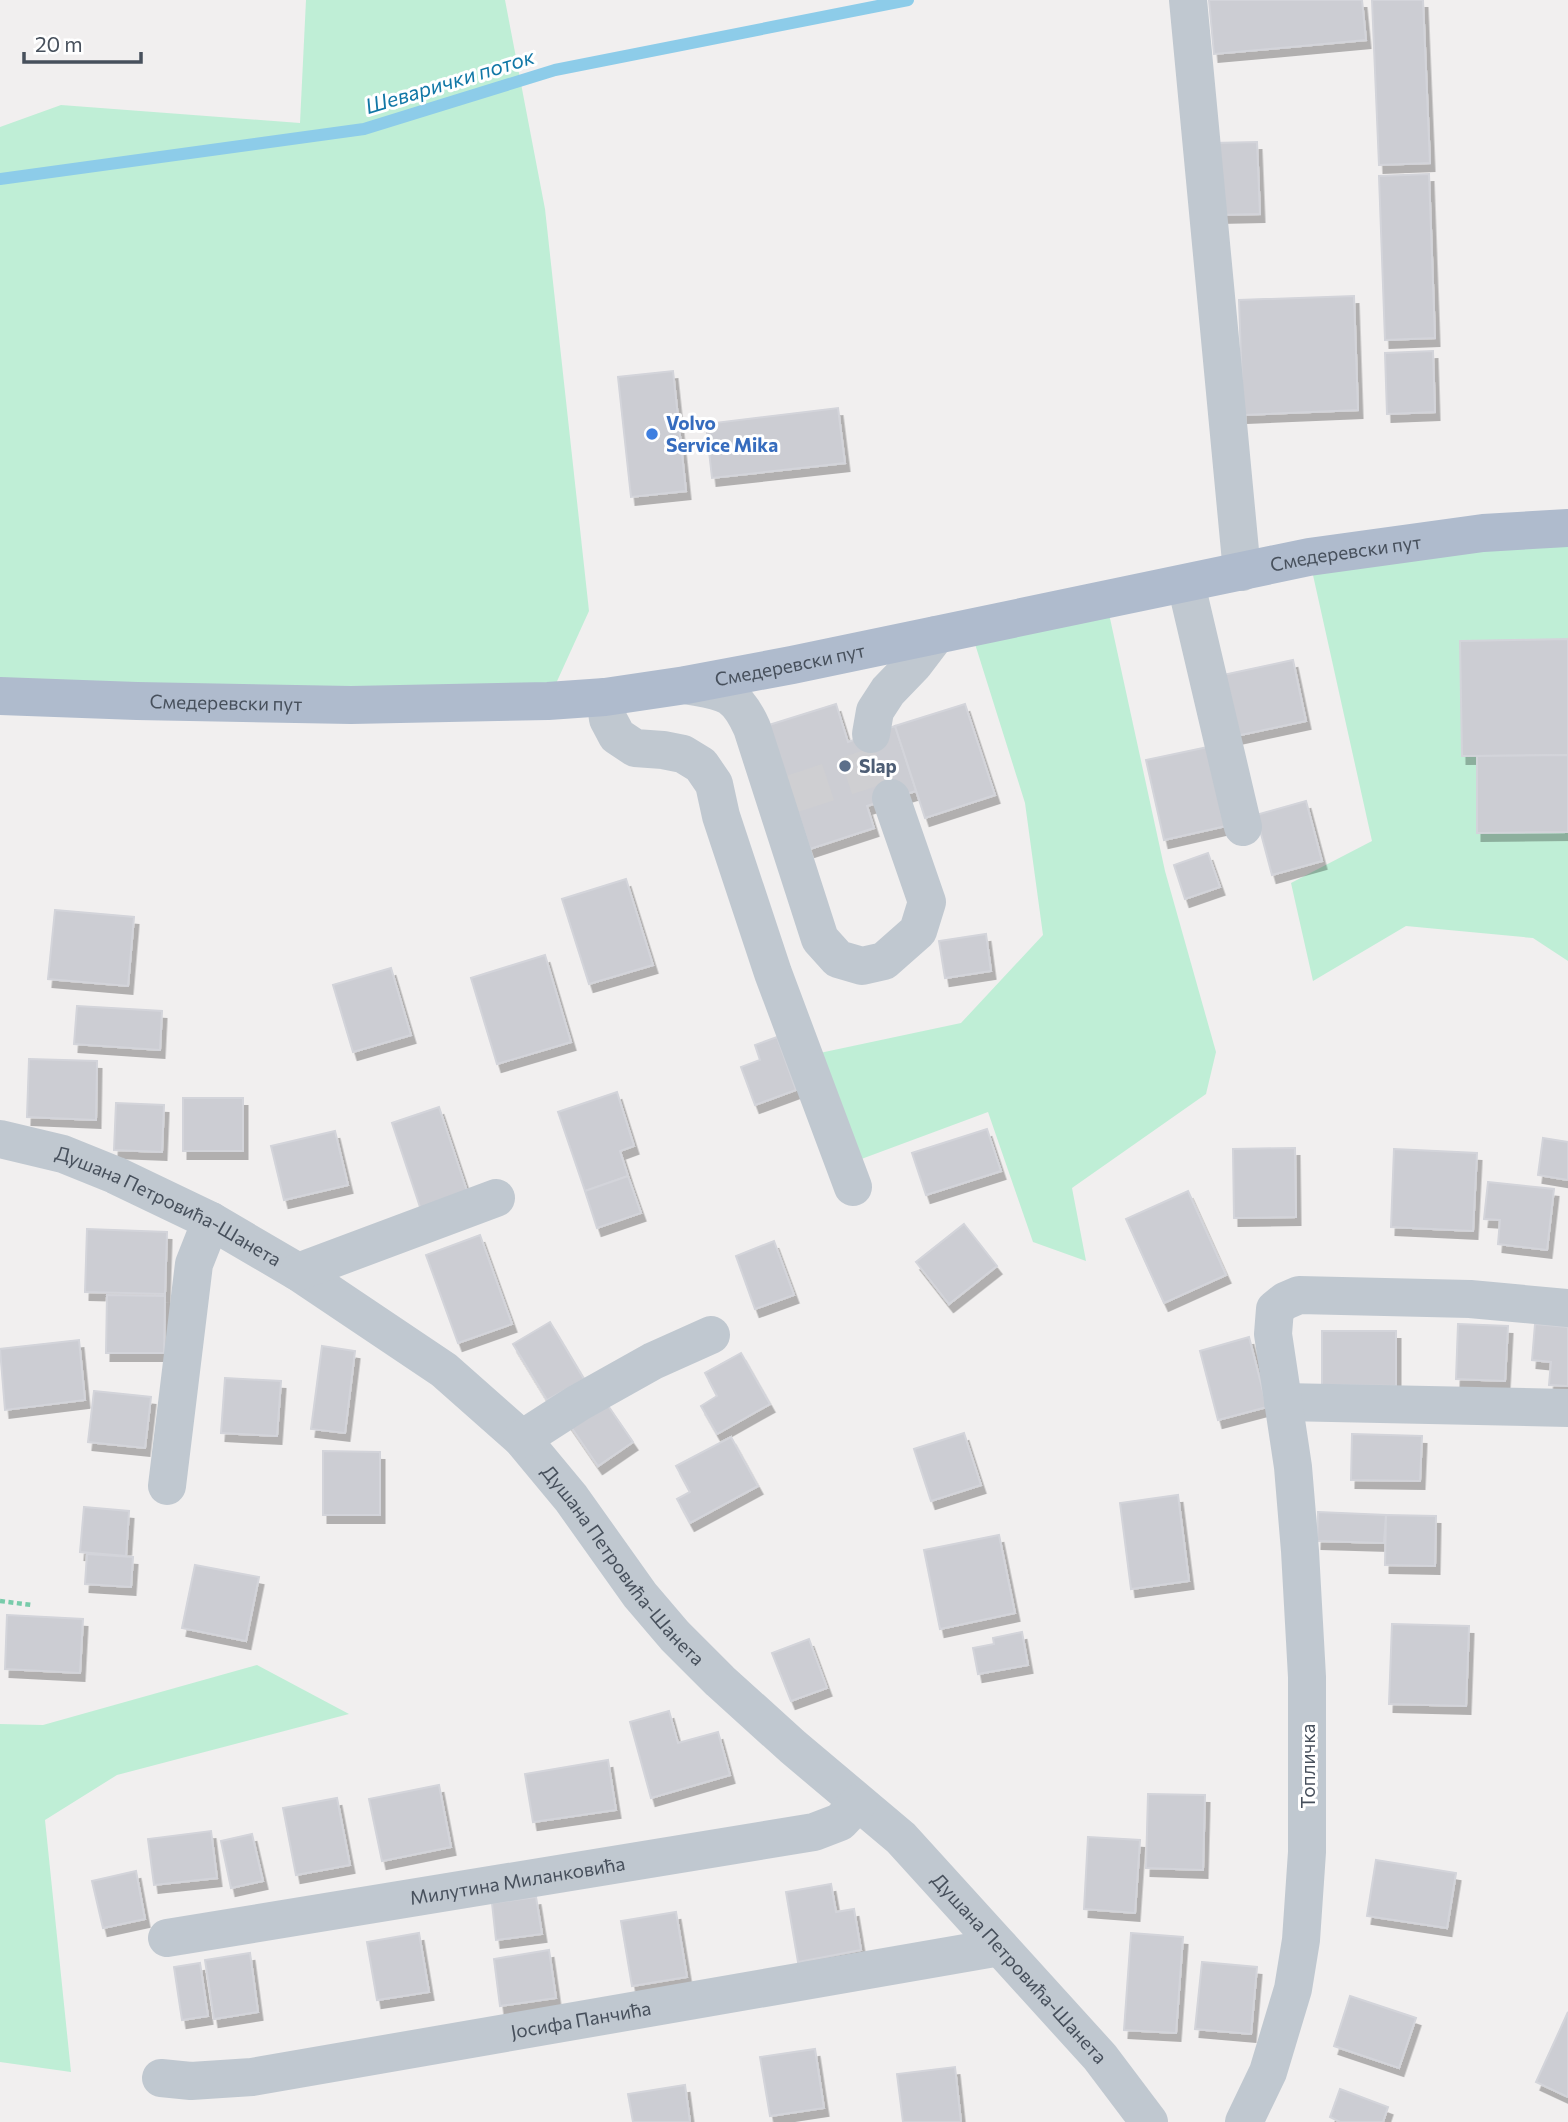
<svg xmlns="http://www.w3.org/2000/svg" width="1568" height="2122" font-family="Commissioner,sans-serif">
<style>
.green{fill:#bfeed6}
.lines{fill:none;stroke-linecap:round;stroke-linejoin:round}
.stream{stroke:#8dcce9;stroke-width:12}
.building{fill:#cccdd3;stroke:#d3d4da;stroke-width:2;filter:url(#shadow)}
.minor-tunnel{stroke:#cfcfd2;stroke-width:38;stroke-dasharray:38 19;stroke-linecap:butt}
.path{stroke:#78cbaa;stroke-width:4.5;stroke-dasharray:5 3.5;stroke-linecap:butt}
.minor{stroke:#c0c8d0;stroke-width:38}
.major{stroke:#afbbcd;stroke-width:38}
.shop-dot{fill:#3f7fe0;stroke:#fff;stroke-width:2.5}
.service-dot{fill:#5c6f8a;stroke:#fff;stroke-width:2.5}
.labels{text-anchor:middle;stroke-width:6;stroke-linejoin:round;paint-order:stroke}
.shop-label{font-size:19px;font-weight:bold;fill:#366cbe;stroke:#fff;text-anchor:start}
.street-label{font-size:19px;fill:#47505c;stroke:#fff}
.service-label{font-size:19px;font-weight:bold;fill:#4e5e75;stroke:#fff;text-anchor:start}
.water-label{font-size:21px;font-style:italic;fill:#1177a6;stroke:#fff}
</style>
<defs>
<filter id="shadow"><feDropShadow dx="4.5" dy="8" stdDeviation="0" flood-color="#0004"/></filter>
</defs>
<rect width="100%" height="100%" fill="#f1efef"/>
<g class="green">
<polygon points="306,0 505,0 545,209 589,611 548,701 0,696 0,127 61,105 300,123"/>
<polygon points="1568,528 1568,961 1533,938 1406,926 1313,981 1291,883 1372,841 1309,557"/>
<polygon points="1106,600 1165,871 1216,1052 1206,1094 1072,1188 1086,1261 1033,1242 988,1112 856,1161 815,1054 961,1023 1043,935 1025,803 970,628"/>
<polygon points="257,1665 349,1714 117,1775 45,1820 71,2072 0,2062 0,1724 43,1725"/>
</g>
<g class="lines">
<polyline class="stream" points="0,179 364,129 555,70 908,0"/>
</g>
<g class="building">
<polygon points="1209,0 1362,0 1366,40 1214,54"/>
<polygon points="1372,0 1423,0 1430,163 1379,165"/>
<polygon points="1257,142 1260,214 1216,215 1213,143"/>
<polygon points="1429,174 1435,338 1385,340 1379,176"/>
<polygon points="1354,296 1358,410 1243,415 1239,300"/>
<polygon points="1433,351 1435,412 1387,414 1385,353"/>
<polygon points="673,371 686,491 631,497 618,377"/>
<polygon points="838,408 845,463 712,478 706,424"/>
<polygon points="1568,639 1568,755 1462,756 1460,641"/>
<polygon points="1293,660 1306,721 1236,736 1223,675"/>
<polygon points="836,704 848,742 895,726 916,791 867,806 874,828 810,849 769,725"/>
<polygon points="965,704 995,795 925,818 895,726"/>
<polygon points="1208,747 1226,826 1164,840 1146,760"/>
<polygon points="1568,755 1568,832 1477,833 1477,756"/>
<polygon points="1306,801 1322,861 1272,875 1256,815"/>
<polygon points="1208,853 1220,887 1185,899 1174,865"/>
<polygon points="626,879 653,965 589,984 562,899"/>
<polygon points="55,910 134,917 128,986 48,979"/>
<polygon points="986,934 991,971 945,978 939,941"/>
<polygon points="545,955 571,1042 497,1064 471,978"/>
<polygon points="391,968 411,1035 353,1052 333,985"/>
<polygon points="77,1006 162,1011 160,1050 74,1044"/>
<polygon points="777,1037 796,1090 755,1105 741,1067 760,1060 755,1045"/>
<polygon points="29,1059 97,1061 96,1120 27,1117"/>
<polygon points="617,1092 634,1146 620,1151 628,1176 585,1191 558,1112"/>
<rect x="183" y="1098" width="60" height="53"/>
<polygon points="116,1103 164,1105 162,1152 114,1150"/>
<polygon points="439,1107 469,1197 422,1213 392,1123"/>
<polygon points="987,1129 1001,1171 926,1195 912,1153"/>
<polygon points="335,1131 348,1185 284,1200 271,1146"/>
<polygon points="1543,1138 1568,1142 1568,1180 1538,1175"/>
<polygon points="1295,1148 1296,1217 1234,1218 1233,1149"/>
<polygon points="1394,1149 1477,1153 1473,1231 1391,1227"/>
<polygon points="628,1176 641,1213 597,1228 585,1191"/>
<polygon points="1488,1182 1554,1189 1547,1250 1498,1244 1500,1220 1484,1219"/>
<polygon points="1188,1191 1226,1275 1164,1303 1126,1219"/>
<polygon points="964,1224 997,1266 949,1304 916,1262"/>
<polygon points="87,1229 167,1232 165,1294 85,1292"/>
<polygon points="480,1235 512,1324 458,1343 426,1255"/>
<polygon points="774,1241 794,1295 755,1309 736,1256"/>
<polygon points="107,1295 165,1296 164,1353 106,1353"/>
<polygon points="550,1322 584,1379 547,1400 513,1344"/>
<polygon points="1458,1324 1508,1326 1505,1381 1456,1379"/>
<polygon points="1535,1324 1568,1327 1568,1386 1549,1385 1551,1362 1532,1360"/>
<polygon points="1322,1331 1396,1331 1396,1386 1322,1385"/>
<polygon points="1249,1337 1267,1407 1218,1420 1200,1351"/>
<polygon points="79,1340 85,1400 5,1410 0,1349"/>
<polygon points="322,1346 355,1351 345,1433 311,1429"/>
<polygon points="741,1353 770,1404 717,1434 701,1406 717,1396 705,1373"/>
<polygon points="225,1378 281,1381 277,1436 221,1433"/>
<polygon points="94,1391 151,1397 145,1448 88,1442"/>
<polygon points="602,1397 633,1442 598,1466 567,1421"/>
<polygon points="964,1433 981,1485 931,1501 914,1449"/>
<polygon points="1352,1434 1422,1436 1420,1481 1351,1480"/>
<polygon points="731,1437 758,1486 690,1523 677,1499 690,1492 676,1466"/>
<polygon points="323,1451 380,1452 380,1515 323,1515"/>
<polygon points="1178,1495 1189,1581 1131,1589 1120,1503"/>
<polygon points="84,1507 129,1511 126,1556 80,1552"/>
<polygon points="1318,1512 1386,1515 1384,1543 1317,1541"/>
<polygon points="1386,1515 1436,1516 1435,1566 1385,1565"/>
<polygon points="999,1535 1015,1613 940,1629 924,1550"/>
<polygon points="87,1554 133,1557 131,1587 85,1584"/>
<polygon points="195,1565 259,1577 246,1641 182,1628"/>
<polygon points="7,1615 83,1619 80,1673 5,1669"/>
<polygon points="1392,1624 1469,1626 1466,1706 1389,1704"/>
<polygon points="1022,1632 1028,1665 978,1674 973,1648 994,1644 993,1638"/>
<polygon points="809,1639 827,1688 791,1701 772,1653"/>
<polygon points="669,1711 678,1743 718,1732 730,1775 651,1798 630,1722"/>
<polygon points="608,1760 616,1810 533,1822 525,1774"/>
<polygon points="439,1785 451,1847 382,1861 369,1799"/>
<polygon points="1148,1794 1205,1795 1203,1870 1146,1868"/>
<polygon points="337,1798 350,1865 296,1875 283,1808"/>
<polygon points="211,1831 217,1878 154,1885 148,1839"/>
<polygon points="252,1834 263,1881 231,1888 221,1841"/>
<polygon points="1088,1837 1140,1840 1135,1913 1084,1909"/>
<polygon points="1376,1860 1456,1873 1447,1928 1367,1916"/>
<polygon points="136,1871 145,1919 103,1928 92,1881"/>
<polygon points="831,1884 836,1912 854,1909 861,1950 798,1962 786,1892"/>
<polygon points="536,1897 542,1934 496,1940 492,1903"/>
<polygon points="676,1912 687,1977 632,1986 621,1921"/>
<polygon points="419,1933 429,1992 377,2000 367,1942"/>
<polygon points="1131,1933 1183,1937 1176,2033 1124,2030"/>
<polygon points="549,1950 556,1998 500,2006 494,1959"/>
<polygon points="250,1953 258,2012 214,2019 205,1960"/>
<polygon points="1202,1962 1257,1967 1251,2034 1195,2029"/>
<polygon points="200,1963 208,2016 182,2020 174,1967"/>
<polygon points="1350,1996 1416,2018 1399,2068 1334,2046"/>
<polygon points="1568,2012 1568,2097 1536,2082"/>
<polygon points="815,2049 824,2108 770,2116 760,2057"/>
<polygon points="955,2067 961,2122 903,2122 897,2074"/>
<polygon points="685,2085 690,2122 633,2122 628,2094"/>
<polygon points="1340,2089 1388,2107 1383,2122 1340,2122 1330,2117"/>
</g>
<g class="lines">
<polyline class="minor-tunnel" points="792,794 880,765"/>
<polyline class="path" points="0,1601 32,1605"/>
<g class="minor">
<polyline points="1188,0 1242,572"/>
<polyline points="1186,584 1243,827"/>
<path d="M686,685C723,692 735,690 752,728L820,939L838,959L862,966L884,961L918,931L927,902L891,798"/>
<polyline points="605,697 608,719 617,736 635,748 663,750 683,754 701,765 714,784 721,816 773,973 853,1187"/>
<polyline points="871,734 875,711 888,691 914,664 936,635"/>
<path id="s1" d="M0,1139L63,1154L115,1175L211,1221L298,1272L444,1370L522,1439L571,1498L640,1595L675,1636L720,1681L793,1747L901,1838L1100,2057L1149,2122"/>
<polyline points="298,1272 496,1198"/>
<polyline points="1283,1402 1568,1408"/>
<polyline points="522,1439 578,1403 653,1361 711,1335"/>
<polyline points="167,1486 194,1264 211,1221"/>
<path id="s2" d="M167,1938L814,1832L840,1822L858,1803"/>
<path id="s3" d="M161,2078L191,2081L252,2077L1000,1947"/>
<polyline points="1244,2122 1268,2072 1293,1989 1301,1940 1307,1852 1307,1677 1300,1551 1293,1467 1273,1334 1275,1309 1285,1301 1299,1295 1470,1299 1568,1308"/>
</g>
<path class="major" id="s4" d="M0,696L137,701L351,705L548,701L605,697L686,685L792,665L1309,557L1483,533L1568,528"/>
</g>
<circle class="shop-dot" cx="652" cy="434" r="7"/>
<circle class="service-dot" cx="845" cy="766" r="7"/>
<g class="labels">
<g class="shop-label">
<text x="666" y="430">Volvo<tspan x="666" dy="22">Service Mika</tspan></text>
</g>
<g class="street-label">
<text dy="7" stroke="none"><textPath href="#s4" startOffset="1360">Смедеревски пут</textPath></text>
<text dy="7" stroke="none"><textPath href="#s4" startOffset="793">Смедеревски пут</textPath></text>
<text dy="7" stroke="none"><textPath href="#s4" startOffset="226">Смедеревски пут</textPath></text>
<text dy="7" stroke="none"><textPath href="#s1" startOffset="182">Душана Петровића-Шанета</textPath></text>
<text dy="7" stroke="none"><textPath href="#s1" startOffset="770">Душана Петровића-Шанета</textPath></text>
<text transform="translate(1308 1766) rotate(-90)" y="7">Топличка</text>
<text dy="7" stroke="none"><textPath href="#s2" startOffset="355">Милутина Миланковића</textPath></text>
<text dy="7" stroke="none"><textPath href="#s1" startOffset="1337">Душана Петровића-Шанета</textPath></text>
<text dy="7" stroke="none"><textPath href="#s3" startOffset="425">Јосифа Панчића</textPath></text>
</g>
<g class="service-label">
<text x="859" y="773">Slap</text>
</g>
<g class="water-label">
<text transform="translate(450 82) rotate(-17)" y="7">Шеварички поток</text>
</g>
</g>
<path d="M24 52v10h117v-10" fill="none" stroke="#47505c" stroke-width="3.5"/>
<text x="35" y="52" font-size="21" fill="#47505c" stroke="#ffffff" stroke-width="5" paint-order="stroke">20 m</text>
</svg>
